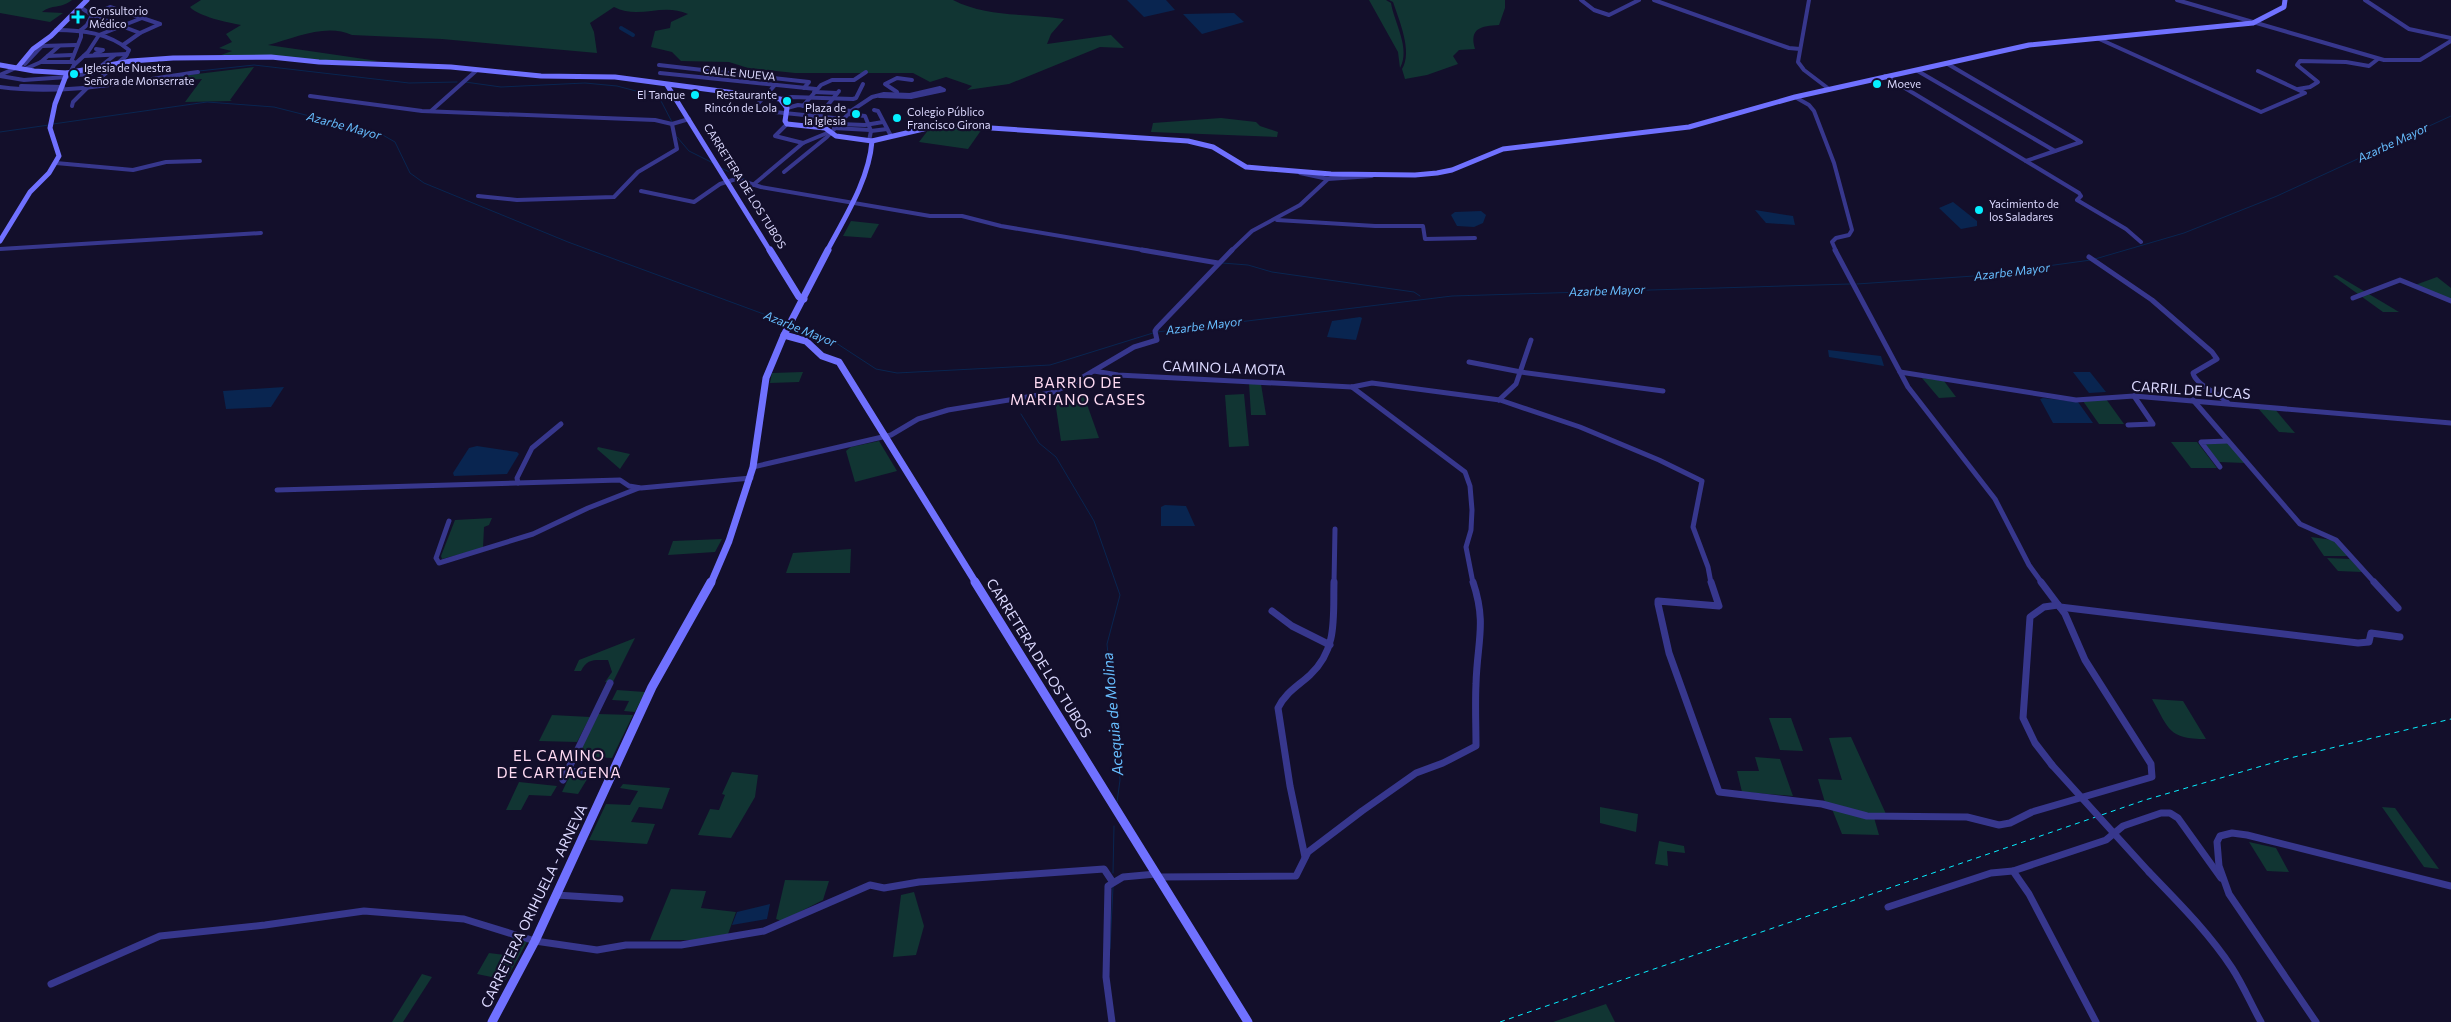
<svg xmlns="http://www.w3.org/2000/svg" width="2451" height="1022" font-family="Commissioner,sans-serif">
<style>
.green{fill:#113533}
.water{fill:#092550}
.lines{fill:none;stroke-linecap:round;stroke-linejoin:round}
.stream{stroke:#092550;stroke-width:1}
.canal{stroke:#092550;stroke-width:4}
.street-far2{stroke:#37378d;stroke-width:4}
.street-far1{stroke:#37378d;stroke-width:5}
.street{stroke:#37378d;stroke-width:7}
.secondary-far2{stroke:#7071ff;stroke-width:5}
.secondary-far1{stroke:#7071ff;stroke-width:7}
.secondary{stroke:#7071ff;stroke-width:9}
.rail{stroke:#05efff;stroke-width:1;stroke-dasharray:5 4.5;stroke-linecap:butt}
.street-bridge{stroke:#37378d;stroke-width:7}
.poi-dot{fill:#05efff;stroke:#130f2b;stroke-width:2}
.labels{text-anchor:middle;stroke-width:4.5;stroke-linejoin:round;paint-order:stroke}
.far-poi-label{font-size:11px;fill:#dcd9ff;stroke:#130f2b;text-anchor:start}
.far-street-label{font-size:11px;fill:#dcd9ff;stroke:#130f2b}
.far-water-label{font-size:12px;font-style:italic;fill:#67beff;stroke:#130f2b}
.street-label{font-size:14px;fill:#dcd9ff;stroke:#130f2b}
.neighbourhood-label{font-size:15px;letter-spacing:1px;fill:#ffdbf3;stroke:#130f2b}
.water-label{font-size:15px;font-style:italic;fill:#67beff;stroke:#130f2b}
</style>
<rect width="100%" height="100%" fill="#130f2b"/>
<g class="green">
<path d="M0,0H72C61,9 52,4 42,12L63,13L50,22L0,13Z"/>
<path d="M201,0H953C988,18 1026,13 1064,19L1051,34L1047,44L1111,35L1124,48L1100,47L1009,84L967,90L972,86L946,77L930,82L913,73H795L748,68L729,62L681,61L672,52L651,47L655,31L670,28L671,22L688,14C662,2 640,20 614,7L590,23L594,32L597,53L442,39L352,35C326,23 295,38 268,45L378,61L360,62L221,55L232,51L219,48L232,42L226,34L241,25C229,23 197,16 190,7Z"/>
<path d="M1369,0H1386L1391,3C1394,22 1411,49 1400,68L1398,52Z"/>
<path d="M1389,0H1505V8L1499,25C1481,26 1469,28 1475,49L1459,50L1453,56L1458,64L1427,75L1405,79L1402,69C1413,52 1399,20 1393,2Z"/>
<polygon points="254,67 230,100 232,101 185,102 202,79 163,82 165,78"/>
<polygon points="1221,118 1256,122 1260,126 1278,132 1277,137 1151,132 1153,123"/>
<polygon points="951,127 982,129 968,149 919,142 929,129"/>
<polygon points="851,221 879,224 871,238 843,236"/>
<polygon points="2337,275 2399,312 2383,312 2333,276"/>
<polygon points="2437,277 2451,288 2451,299 2415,285"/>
<polygon points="803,372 799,382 770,383 772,373"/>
<polygon points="1922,378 1944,381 1956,397 1939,398"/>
<polygon points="1249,383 1261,384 1266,415 1251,415"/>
<polygon points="1244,394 1249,446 1229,447 1225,395"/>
<polygon points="1084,396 1099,438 1061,441 1055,401"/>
<polygon points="2106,399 2124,424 2099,424 2083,401"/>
<polygon points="2256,406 2274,408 2295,433 2279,432"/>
<polygon points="879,441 897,471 855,482 846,451 851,447"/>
<polygon points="2171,442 2197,442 2217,468 2191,468"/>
<polygon points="2227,442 2245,463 2219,462 2203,443"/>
<polygon points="598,447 630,454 620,469 597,449"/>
<polygon points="492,518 489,525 484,527 483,548 442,559 441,556 455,520"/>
<polygon points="2311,537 2333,540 2348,556 2324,556"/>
<polygon points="722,539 715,552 668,555 673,541"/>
<polygon points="851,549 850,573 786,573 793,553"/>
<polygon points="2327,558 2350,559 2362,572 2338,571"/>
<path d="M635,638L613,682H605L612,672L608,660C595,660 587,658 581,671H574L579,660Z"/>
<polygon points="617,690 645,692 635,712 624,711 629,701 612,700"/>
<path d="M2152,699L2183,701L2206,739C2168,739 2169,729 2152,699Z"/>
<polygon points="598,714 633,715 612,758 578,756"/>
<polygon points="552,715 590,717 577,742 539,741"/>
<polygon points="1769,718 1791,718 1803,751 1780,750"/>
<polygon points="1851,737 1886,814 1873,814 1879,835 1842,834 1832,809 1827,809 1818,779 1842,780 1829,738"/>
<polygon points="1755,757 1780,759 1793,796 1742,792 1737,771 1759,771"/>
<polygon points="732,772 758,775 755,797 731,838 698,835 710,809 719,810 725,795 722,794"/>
<polygon points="570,775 589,776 578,794 562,792"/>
<polygon points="519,782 557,786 551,796 529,795 521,810 506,810"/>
<polygon points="623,784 670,788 662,809 639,807 631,822 655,824 647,844 589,840 606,804 630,805 638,791 620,788"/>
<polygon points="1600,807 1638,814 1636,832 1600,823"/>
<polygon points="2382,807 2395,808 2439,869 2424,867"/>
<polygon points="1659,841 1684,846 1685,853 1667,851 1668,866 1655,864"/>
<polygon points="2249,842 2276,848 2289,872 2267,871"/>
<polygon points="785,880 829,881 823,900 782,921 776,919"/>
<polygon points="671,889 706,891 701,908 736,912 728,934 695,940 650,940"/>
<polygon points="914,892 924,926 916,955 893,957 901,895"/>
<polygon points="513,937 527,942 506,980 477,974 489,953 505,955"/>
<polygon points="422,974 432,977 403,1022 392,1022"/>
<polygon points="1606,1004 1615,1022 1553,1022"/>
</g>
<g class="water">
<polygon points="1127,0 1166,0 1175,10 1144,17"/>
<polygon points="1234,13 1244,22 1202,34 1183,14"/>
<polygon points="1953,202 1977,221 1977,226 1961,229 1939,208"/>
<polygon points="1755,210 1793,216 1795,225 1766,223"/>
<polygon points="1481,211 1486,215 1483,223 1474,227 1457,226 1451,215 1455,212"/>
<polygon points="1360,317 1362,318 1356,340 1327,337 1332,321"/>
<polygon points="1828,350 1881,356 1884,366 1829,357"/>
<polygon points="2073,372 2090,372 2106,392 2089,393"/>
<polygon points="284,387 271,407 226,409 223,391"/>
<polygon points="2043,398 2078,402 2093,423 2053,423 2040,399"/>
<polygon points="477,446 517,452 519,454 507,474 454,476 453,473 469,448"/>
<polygon points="1165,505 1186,506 1195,526 1161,526 1161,507"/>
<polygon points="770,904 767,919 732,925 737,912"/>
</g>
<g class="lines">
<g class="stream">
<polyline points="199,71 254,65 409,83 457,82"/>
<polyline points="465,82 501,87 585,83 617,86 655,96 661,101 672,122"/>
<polyline points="106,83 146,78"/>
<polyline points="53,124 207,102 274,107 381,134 395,142 410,173 424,183 568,242 788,323"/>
<polyline points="0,132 49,125"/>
<polyline points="677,137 689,151 713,163"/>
<polyline points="721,168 749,181"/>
<polyline points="2095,259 2184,233 2277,196 2451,116"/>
<polyline points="1222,263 1248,265 1272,272 1414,292 1420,296"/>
<polyline points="1857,284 1974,276 2091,260"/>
<polyline points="792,324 830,339 876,369 897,373 1050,365 1153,333"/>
<polyline points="1157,332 1452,296 1850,284"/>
<polyline points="1021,414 1039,443 1056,457 1094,521 1120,595 1107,644 1120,780 1117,802"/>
<polyline points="1113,873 1114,826"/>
<polyline points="1110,949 1113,887"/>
</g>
<polyline class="canal" points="621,28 633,35"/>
<g class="street-far2">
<polyline points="1581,0 1594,10 1609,15 1639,0"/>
<polyline points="1654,0 1789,48 1800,49"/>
<polyline points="1809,0 1798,62 1804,70 1829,89"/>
<polyline points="2177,0 2384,60 2420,60 2451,41"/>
<polyline points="2365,0 2409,29 2451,38"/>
<polyline points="80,7 92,15 87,25 81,30"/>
<polyline points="92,15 110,7 160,24"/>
<polyline points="92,15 140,33"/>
<path d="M56,30C82,30 109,33 129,50L126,56L92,85"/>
<polyline points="2097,38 2261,112 2305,93 2258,71"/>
<polyline points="123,45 140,33 160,24"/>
<polyline points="95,54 103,50 96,49"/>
<polyline points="48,56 72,55"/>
<polyline points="84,56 127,54"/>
<polyline points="41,62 74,62"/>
<polyline points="71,62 81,37 81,30"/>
<polyline points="1946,63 2081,142 2055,151"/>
<polyline points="25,64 42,46 76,45"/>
<polyline points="659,65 809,82 804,88"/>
<polyline points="101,66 115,55"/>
<polygon points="100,68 91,74 77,75 78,71"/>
<polyline points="25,69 41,62 59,46"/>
<polyline points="1916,70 2055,151 2026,161"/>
<polyline points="71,71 74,65 88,52 99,35 142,18"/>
<polyline points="660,73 816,89"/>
<polyline points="0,75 18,67"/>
<polyline points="0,76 24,80 67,77"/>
<polyline points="1885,76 2079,193 2081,196 2077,200 2126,229 2141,242"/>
<polyline points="775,85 754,108 755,110 844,119"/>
<polyline points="21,86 63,87"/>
<path d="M0,87C67,96 132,81 198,72"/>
<polyline points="2298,89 2310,87 2318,82 2297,65 2300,61 2346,62 2369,66 2378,59"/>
<polyline points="814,92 837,93"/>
<polyline points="897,95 897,92 885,84 897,78 912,80"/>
<polyline points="310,96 422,111 655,120 672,124"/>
<polyline points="1795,97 1809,105 1814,111 1834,163 1852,230 1849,235 1836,238 1832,242 1836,251"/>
<polyline points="780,99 792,97 853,99 856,98 863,84"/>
<polyline points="72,106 73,102 88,87"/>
<polyline points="803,106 821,85 832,80 854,80 866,72"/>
<polyline points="787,108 798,105 851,111"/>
<polyline points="874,110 878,111 891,136"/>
<polyline points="431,111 477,70"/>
<polyline points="848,114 865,116 871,131 869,141"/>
<polyline points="819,116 839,91"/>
<polyline points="787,124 775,136 803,143"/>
<polyline points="839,124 865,125 883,122"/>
<polyline points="834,128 870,130"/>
<polyline points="871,131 887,129"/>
<polyline points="56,163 133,170 166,162 200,161"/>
<polyline points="784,172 827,137 851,111 872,97 884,94 910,95 940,88 944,90 911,97 879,96"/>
<polyline points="1300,173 1328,179 1372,176"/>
<polyline points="753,185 803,143 832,131"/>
<polyline points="641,191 694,202 720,184 736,179 761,187 930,216 962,216 1001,226 1149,251"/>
<polyline points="478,196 517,200 614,197 638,172 677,149 672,124 689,119"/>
<polyline points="1277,220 1375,226 1423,226 1425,239 1475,238"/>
<polyline points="0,249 261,233"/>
<polyline points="1231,251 1252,231 1300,205 1328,179"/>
</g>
<g class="street-far1">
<polyline points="1142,250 1218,263"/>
<polyline points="1835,250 1908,387 1995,499 2029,565 2042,583"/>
<path d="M2089,257L2152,300L2212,352L2217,359L2193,373C2195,384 2218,393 2228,403"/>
<polyline points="2353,298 2400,280 2451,301"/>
<polyline points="1469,362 1521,372 1663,391"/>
<polyline points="1094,371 1118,375 1352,387 1372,383 1500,400 1580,427 1659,460 1702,481 1693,527 1708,567 1711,583"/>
<polyline points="1900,372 2076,400 2134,396 2451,423"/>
<polyline points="1352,387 1465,472 1470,486 1472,510 1471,530 1466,547 1473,583"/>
<polyline points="1499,400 1516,384 1531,340"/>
<polyline points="2193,400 2300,524 2336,540 2375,583"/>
<polyline points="2128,425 2153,424 2134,396"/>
<polyline points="753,467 891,435 918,419 948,410 1051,393 1073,383 1134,347 1157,340 1155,331 1157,328 1232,250"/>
<polyline points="2220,467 2201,442 2228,441"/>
<polyline points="518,483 517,478 532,448 561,424"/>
<polyline points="277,490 620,480 629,486 641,488 751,478"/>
<polyline points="449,521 436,558 439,563 533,534 588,508 639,488"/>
<polyline points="1334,583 1335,529"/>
</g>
<g class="street">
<polyline points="1711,582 1719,606 1658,601 1658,604 1669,653 1719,792 1822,804 1867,816 1967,817 1999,825 2010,823 2032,812 2152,777 2151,764 2085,660 2065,614 2041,582"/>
<polyline points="2374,582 2398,608"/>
<polyline points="2060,607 2358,643 2369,642 2371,633 2400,637"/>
<polyline points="1272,611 1292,626 1330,645"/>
<polyline points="2052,765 2035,743 2023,718 2030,617 2044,607 2058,605"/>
<polyline points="567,771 611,775"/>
<polyline points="563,780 610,683"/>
<path d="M1305,857L1290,786L1278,708C1285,693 1298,686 1310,675C1338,649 1333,617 1334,582"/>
<polyline points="2013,871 2106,840 2123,826 2161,813 2170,813 2178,818 2221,878"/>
<path d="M2149,872C2178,902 2209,933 2232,968C2243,985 2251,1004 2261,1022"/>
<path d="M1157,877L1296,876L1308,852L1362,811L1416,773L1443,763L1476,746C1476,725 1475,705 1476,684C1477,642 1487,624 1473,582"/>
<polyline points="556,895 620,899"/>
<polyline points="1888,907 1991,873 2013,871 2029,894 2096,1022"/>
<polyline points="51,984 160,936 265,925 364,911 464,919 535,941 597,950 626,945 681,945 764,931 870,885 884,888 919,882 1104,869 1112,881"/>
<polyline points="1112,1022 1106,977 1108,886 1123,877 1156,874"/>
<polyline points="2316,1022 2229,894 2219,866 2217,842 2220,836 2232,833 2247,835 2451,886"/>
</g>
<g class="secondary-far2">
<polyline points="0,65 34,71 67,73 131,61 173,58 271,57 319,62 451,67 541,76 615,77 780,99 787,108 785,121 787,124 825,128 836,136 872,141 932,127 960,126 1188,141 1213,147 1246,167 1331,174 1415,175 1437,173 1452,170 1503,149 1689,127 1795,97 2029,45 2253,23 2284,7 2285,0"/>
<polyline points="18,67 33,49 51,36 87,0"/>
<polyline points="667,85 770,251"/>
<polyline points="0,241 30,192 49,173 59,156 50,128 55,104 67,73"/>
<path d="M827,251C845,217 869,180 872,141"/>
</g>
<g class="secondary-far1">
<polyline points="770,250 799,297 804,299"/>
<polyline points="784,335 806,341 822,356 839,362 976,583"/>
<polyline points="711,583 729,541 753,467 766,378 784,335 828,250"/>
</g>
<g class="secondary">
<polyline points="975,582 1248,1022"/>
<polyline points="492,1022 535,941 652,687 711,582"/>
</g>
<polyline class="rail" points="1500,1022 2145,800 2286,759 2451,719"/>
<polyline class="street-bridge" points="2052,765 2149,872"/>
</g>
<g class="poi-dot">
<path d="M75.5 9.5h5v5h5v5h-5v5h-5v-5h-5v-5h5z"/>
<circle cx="74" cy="74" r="5"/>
<circle cx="1877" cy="84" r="5"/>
<circle cx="695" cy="95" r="5"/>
<circle cx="787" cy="101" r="5"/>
<circle cx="856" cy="114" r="5"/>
<circle cx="897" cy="118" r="5"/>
<circle cx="1979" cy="210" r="5"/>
</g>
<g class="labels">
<g class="far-poi-label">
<text x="89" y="15">Consultorio<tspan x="89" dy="13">Médico</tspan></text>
<text x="84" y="72">Iglesia de Nuestra<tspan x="84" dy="13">Señora de Monserrate</tspan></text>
<text x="1887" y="88">Moeve</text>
<text x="685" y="99" text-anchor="end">El Tanque</text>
<text x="777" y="99" text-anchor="end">Restaurante<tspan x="777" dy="13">Rincón de Lola</tspan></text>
<text x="846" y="112" text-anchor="end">Plaza de<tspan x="846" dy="13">la Iglesia</tspan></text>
<text x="907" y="116">Colegio Público<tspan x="907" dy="13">Francisco Girona</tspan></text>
<text x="1989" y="208">Yacimiento de<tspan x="1989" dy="13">los Saladares</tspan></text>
</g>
<g class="far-street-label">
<text transform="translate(739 73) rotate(6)" y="4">CALLE NUEVA</text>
<text transform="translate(745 186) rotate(58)" y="4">CARRETERA DE LOS TUBOS</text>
</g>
<g class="far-water-label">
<text transform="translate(344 126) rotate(15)" y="4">Azarbe Mayor</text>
<text transform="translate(2393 143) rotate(-25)" y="4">Azarbe Mayor</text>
<text transform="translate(2012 272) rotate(-7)" y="4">Azarbe Mayor</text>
<text transform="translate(1607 291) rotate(-2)" y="4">Azarbe Mayor</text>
<text transform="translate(1204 326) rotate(-7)" y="4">Azarbe Mayor</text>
<text transform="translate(800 329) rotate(22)" y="4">Azarbe Mayor</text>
</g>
<g class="street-label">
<text transform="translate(1224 368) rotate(2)" y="5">CAMINO LA MOTA</text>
<text transform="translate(2191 390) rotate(4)" y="5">CARRIL DE LUCAS</text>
<text transform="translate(1039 658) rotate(58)" y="5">CARRETERA DE LOS TUBOS</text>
<text transform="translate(534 906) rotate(-64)" y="5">CARRETERA ORIHUELA - ARNEVA</text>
</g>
<g class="neighbourhood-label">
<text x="1078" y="388">BARRIO DE<tspan x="1078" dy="17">MARIANO CASES</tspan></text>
<text x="559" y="761">EL CAMINO<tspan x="559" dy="17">DE CARTAGENA</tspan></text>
</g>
<g class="water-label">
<text transform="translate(1113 714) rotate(-95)" y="5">Acequia de Molina</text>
</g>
</g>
</svg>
